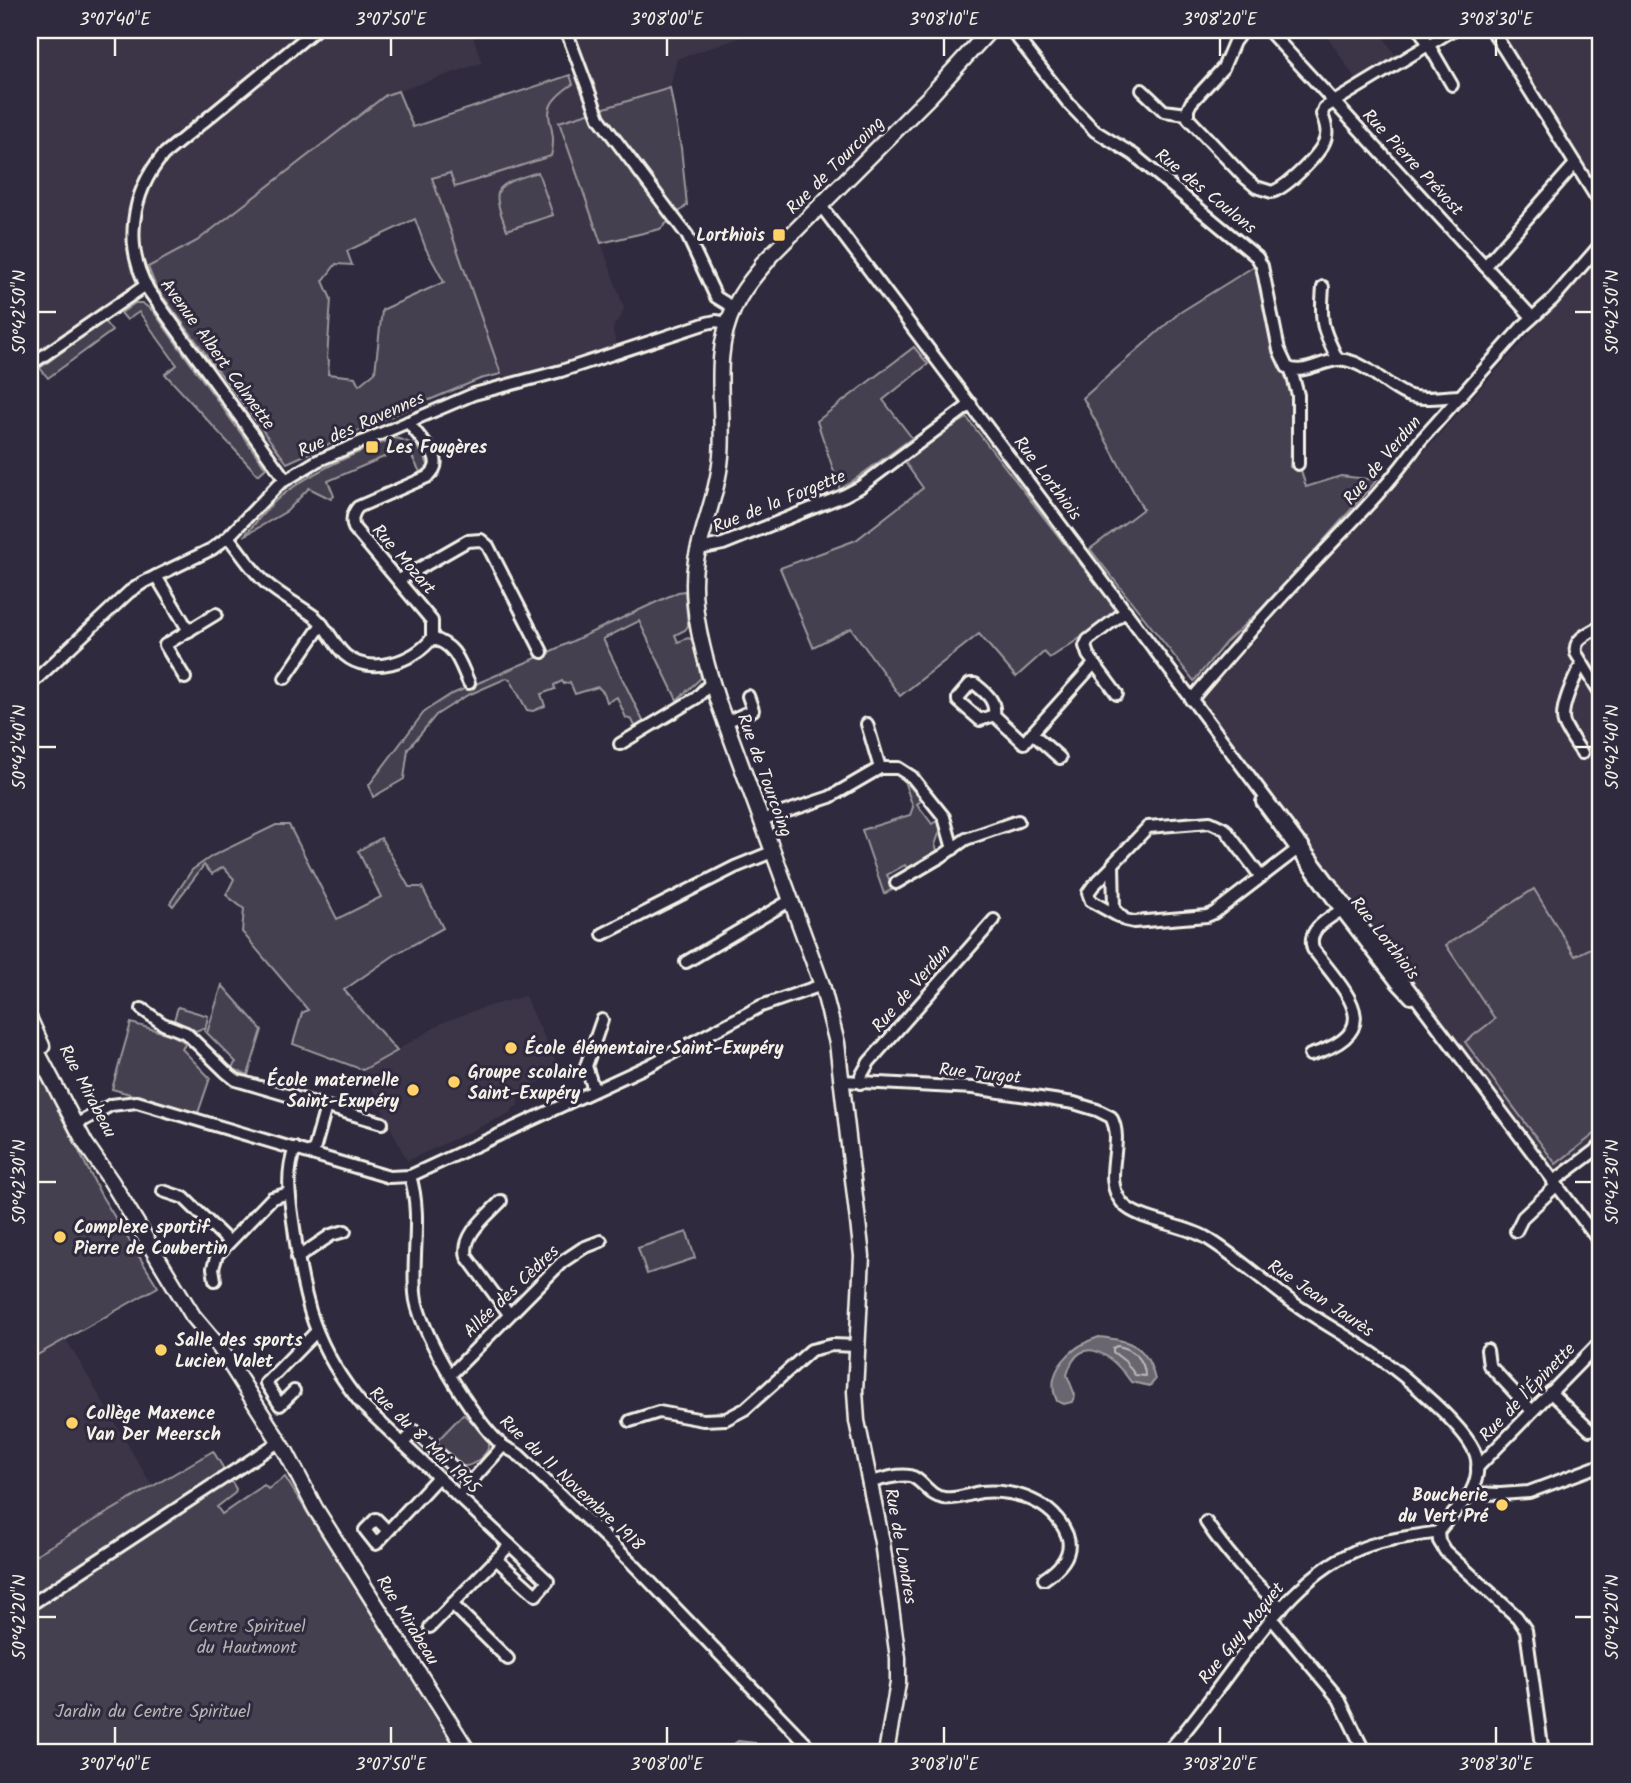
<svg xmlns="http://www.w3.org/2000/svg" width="1631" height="1783" font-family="Kalam,sans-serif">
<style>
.built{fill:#3b3647}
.green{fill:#454050;stroke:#9c989c;stroke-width:2;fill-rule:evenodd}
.water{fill:#6a6670;stroke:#a19ea0;stroke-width:2}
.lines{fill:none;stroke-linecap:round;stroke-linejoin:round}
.shore{stroke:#bdb9b8;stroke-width:2}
.minor-casing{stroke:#f4f1e8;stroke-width:16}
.major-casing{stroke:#f4f1e8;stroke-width:19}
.minor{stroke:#2f2a3d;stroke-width:10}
.major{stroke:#2f2a3d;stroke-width:14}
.ticks{fill:none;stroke:#f4f1e8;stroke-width:2.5}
.poi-dot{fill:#ffd166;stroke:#2f2a3d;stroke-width:2.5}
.labels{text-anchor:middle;stroke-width:6;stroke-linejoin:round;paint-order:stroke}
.street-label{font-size:18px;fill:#f4f1e8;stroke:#2f2a3d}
.poi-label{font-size:18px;font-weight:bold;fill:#f4f1e8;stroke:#2f2a3d;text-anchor:start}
.park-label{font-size:18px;fill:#b7b3b3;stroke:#2f2a3d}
.neatline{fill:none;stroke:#f4f1e8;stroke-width:2.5}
.ticks-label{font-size:18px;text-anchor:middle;fill:#f4f1e8}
</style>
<rect width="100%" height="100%" fill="#2f2a3d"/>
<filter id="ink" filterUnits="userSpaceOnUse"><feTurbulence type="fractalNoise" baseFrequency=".0143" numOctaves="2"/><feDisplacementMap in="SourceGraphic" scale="14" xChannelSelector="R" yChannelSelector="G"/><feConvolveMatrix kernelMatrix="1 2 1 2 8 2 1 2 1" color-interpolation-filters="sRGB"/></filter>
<g filter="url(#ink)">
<g class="built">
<polygon points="30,30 471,30 482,63 386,95 197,241 148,266 156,287 137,297 30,373"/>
<polygon points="558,30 763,30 677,59 670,88 559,122 624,308 621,317 614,325 613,332 617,345 557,365 505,377 501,374 413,127 575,73"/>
<polygon points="1317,30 1379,30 1396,56 1356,80 1327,36 1324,37"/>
<polygon points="1494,30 1601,30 1601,197"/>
<polygon points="1601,240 1601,1150 1552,1186 1192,710 1534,329"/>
<polygon points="525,996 561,1072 517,1092 518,1106 513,1108 512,1112 407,1161 363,1070 446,1021 485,1007"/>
<polygon points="66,1339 152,1486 30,1558 30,1359"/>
</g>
<g class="green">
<path d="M570,75L573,84C529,113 561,120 551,156L455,187L450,173L432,178L501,374L480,379L398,413L287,463L156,287L148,267L197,241L386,95L398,91L413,127ZM415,219L426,249L444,282L382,310L375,372L359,385L355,377L328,374L329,360L327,359L331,299L323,281L336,264L352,265L347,251Z"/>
<polygon points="670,88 681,148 687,205 660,229 601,243 559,122"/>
<path d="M538,172L553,215L507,230C489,185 495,186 538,172Z"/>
<path d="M1253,267L1259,274L1283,372C1301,396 1291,439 1290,467L1301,470L1306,487L1341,476L1377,480L1304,563L1290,582L1226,642L1194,681L1090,549L1143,509L1083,398L1179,313Z"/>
<polygon points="135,303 142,303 153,311 266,468 258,475 165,374 177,365 139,312 127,320 121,313"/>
<polygon points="104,321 112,331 48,378 40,368"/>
<polygon points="914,347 928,364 883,400 912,438 840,490 817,421"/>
<polygon points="967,418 1077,560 1121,611 1050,658 1044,652 1016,677 979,634 900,696 851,628 813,647 780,568 856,540 923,488 902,458"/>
<path d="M395,438C412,441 423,449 429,467L421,474L407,447L328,481L334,496L331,499L309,488L287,511L244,536C256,523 267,507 281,496C314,470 356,452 395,438Z"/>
<polygon points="685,591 688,626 685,630 675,635 678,642 688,638 693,640 701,678 677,700 639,621 603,639 644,723 636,728 632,720 626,718 617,697 607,702 604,693 598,687 575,694 570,682 564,684 562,681 554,685 555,689 541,694 545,706 533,711 527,710 510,679 507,678 466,696 436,715 408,749 404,779 373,797 369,785 425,711 450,695 534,659 678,592"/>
<polygon points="903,778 922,800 917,804 932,824 938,820 941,828 935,845 938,852 935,857 909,872 905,865 887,875 894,888 884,894 862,830 910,815 913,807"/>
<polygon points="276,825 289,825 337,919 381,897 358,851 381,838 409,887 422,887 443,928 396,954 344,990 397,1051 363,1070 293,1044 302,1013 308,1010 242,932 244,909 226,895 234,879 223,867 212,874 204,865 173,906 170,903 192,870 212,856"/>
<polygon points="1534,889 1575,956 1601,943 1601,1129 1556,1164 1465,1042 1495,1019 1446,945"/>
<polygon points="222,985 262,1030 248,1075 231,1068 236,1062 207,1033"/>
<polygon points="178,1007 208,1016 205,1031 203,1028 196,1031 174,1020"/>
<polygon points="131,1023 172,1035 186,1043 182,1049 210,1078 198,1113 112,1089"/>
<polygon points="30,1054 101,1195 158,1287 30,1359"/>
<polygon points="687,1232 695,1258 647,1274 638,1248"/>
<path d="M463,1414C470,1421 488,1433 489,1444C490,1453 470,1470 461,1465C452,1461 443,1449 436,1442Z"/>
<polygon points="213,1451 236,1489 235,1493 217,1507 222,1514 264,1485 268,1489 285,1477 458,1751 455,1753 30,1753 30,1558"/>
</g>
<g class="water">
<path d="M1099,1337C1132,1341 1147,1345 1155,1380L1150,1386L1131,1382C1114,1357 1080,1329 1067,1375L1075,1395L1072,1402L1064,1404L1057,1401C1043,1371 1073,1345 1099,1337Z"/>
<polygon points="738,1741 755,1743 763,1753 722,1753"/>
</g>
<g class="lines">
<path class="shore" d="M1117,1346C1133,1348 1145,1360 1145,1376L1135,1375L1126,1362L1113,1352V1348Z"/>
<g class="minor-casing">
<g id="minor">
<polyline points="566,30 599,118 687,235 716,297 734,308"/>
<path d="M1011,30L1069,104L1095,131L1134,155L1257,257L1262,266L1279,350L1287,367C1303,377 1326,357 1345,360C1368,364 1386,386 1407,395C1422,401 1445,396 1461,396"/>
<path d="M1243,30L1234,42L1223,68L1191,103L1188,109V118L1243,176L1256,187L1272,192C1287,187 1324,152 1326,136C1328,128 1324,121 1322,114L1324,108L1453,30"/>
<polyline points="1268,30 1532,317"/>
<polyline points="1420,30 1452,85"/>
<polyline points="1492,30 1601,205"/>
<polyline points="1142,90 1164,111 1187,114"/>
<polyline points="821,206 1601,1244"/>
<polyline points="1485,266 1575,164"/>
<path d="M1323,287C1320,322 1322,329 1338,360"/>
<polyline points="30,365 146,285"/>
<polyline points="1291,370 1298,395 1298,464"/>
<path d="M285,479L149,291C123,247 131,193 163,155L315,30"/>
<path d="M228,537C241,552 251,570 266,583C281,596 299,605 315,617C328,628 333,644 345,655C369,676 415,662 432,638V621L354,528C351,520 352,514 358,507L427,477C435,471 438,465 434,455L408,422"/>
<polyline points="699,549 723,544 845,495 860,487 971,404"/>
<polyline points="156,576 189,631"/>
<polyline points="399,580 467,541 481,540 488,546 542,652"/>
<path d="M1601,626C1590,633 1573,638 1576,653L1601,694"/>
<path d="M432,638C457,646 459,662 469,683"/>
<path d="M1582,663C1575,677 1559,708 1564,723C1568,733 1576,744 1582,753"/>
<polyline points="185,678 165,645 216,614"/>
<polyline points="285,678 322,624"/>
<polyline points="30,685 129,592 144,582 212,549 228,537 279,484 317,461 474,394 561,371 707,323 716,321 728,323"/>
<polyline points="1117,694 1088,655 1085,646 1088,640 1126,611"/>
<path d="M1191,700C1232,652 1274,604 1317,559C1353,521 1390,484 1420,441L1521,328L1553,299L1601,244"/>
<path d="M994,715L980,720L958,701V698L970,684H975C986,693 996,700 994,715L1024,743L1032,733"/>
<polyline points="724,723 753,710 748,696"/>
<polyline points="867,724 880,768 898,768 912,777 944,817 953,849"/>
<polyline points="620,744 696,698 712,682"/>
<polyline points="1060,758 1032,733 1094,664"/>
<polyline points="1262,802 1341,910 1397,983 1411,998"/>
<polyline points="761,820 830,797 880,768"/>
<polyline points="1112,867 1093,886 1088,893 1091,901 1118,916"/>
<polyline points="1261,877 1225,829 1210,822 1148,827 1113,864 1114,909 1125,920 1134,922 1207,916 1214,913 1303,845"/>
<polyline points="896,883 942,856 966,839 1018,821"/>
<polyline points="603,934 735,867 772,852"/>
<polyline points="686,962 791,900"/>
<polyline points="142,1009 163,1024 186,1033 226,1072 236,1080 382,1123"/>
<path d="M1310,1055C1390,1031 1345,992 1313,949C1306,928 1330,918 1346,907"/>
<path d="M842,1081L973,1088L1074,1103L1097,1110L1111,1117C1126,1144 1100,1178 1123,1204C1137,1220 1184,1225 1205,1237C1237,1256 1265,1283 1295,1304C1321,1322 1349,1337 1375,1355C1400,1372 1474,1432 1477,1460C1481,1495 1455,1508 1438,1532"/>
<polyline points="860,1083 861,1076 869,1062 994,920"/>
<polyline points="594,1090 586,1066 602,1020"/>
<polyline points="75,1125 111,1105 137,1102 389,1177 410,1176 652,1064 761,1006 822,985"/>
<path d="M295,1148C285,1175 290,1200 294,1228C303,1301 315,1348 363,1406L548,1581L536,1595L496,1559"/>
<polyline points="313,1154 326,1107"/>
<path d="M410,1176C422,1214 412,1254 415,1293C417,1328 474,1422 502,1445C507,1449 514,1451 520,1456L632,1563L815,1753"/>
<polyline points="1553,1182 1601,1146"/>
<polyline points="163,1191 184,1198 229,1242"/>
<path d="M501,1201C487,1216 461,1235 467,1257L509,1314"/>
<polyline points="1516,1231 1523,1217 1557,1185"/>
<polyline points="297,1258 331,1235 345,1231"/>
<polyline points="215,1280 213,1268 217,1255 272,1198 289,1193"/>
<polyline points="1487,1350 1489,1365 1532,1411"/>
<polyline points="451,1374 562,1262 583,1248 601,1241"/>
<polyline points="294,1391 280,1405 266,1383 316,1332"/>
<polyline points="1550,1392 1590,1430"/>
<polyline points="630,1421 659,1412 703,1420 726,1419 745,1409 811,1350 832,1345 858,1346"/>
<polyline points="402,1444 415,1431 470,1483"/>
<polyline points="1477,1468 1601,1341"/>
<path d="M870,1482C882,1480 902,1472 913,1477C925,1483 929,1496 944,1498C956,1500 969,1494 981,1492C1015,1489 1054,1502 1067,1535C1074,1554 1059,1569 1044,1579"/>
<polyline points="1472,1493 1500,1494 1529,1492 1601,1465"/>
<polyline points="458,1496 503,1446"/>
<path d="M1206,1522C1227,1554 1253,1582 1282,1608"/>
<polyline points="388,1531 376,1519 365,1530 376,1544 437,1478"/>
<polyline points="1438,1532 1439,1541 1445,1551 1517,1617 1526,1630 1543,1753"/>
<polyline points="452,1604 508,1659"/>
<polyline points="30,1605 280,1441"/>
<polyline points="1272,1619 1339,1699 1365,1753"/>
<polyline points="430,1627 510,1545"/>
<path d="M1166,1753C1224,1692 1276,1585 1355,1551C1381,1539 1411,1537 1438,1532"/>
</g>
</g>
<g class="major-casing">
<g id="major">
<path d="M768,260C755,275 742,290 734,308C711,355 725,407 721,456C718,492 703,525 696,560C688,603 705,661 718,702L822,985L837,1043L862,1256L855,1391L857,1421L882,1542L898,1658V1683L886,1753"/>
<polyline points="762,264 929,97 990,30"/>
<polyline points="30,1020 42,1046"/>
<polyline points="30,1038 85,1143 111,1181 193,1316 220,1348 286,1452 315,1508 469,1753"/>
</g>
</g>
<use href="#minor" class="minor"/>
<use href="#major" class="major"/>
</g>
</g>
<path class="ticks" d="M115,38V56M391,38V56M667,38V56M944,38V56M1220,38V56M1496,38V56M38,312H56M1575,312H1592M38,747H56M1575,747H1592M38,1182H56M1575,1182H1592M38,1617H56M1575,1617H1592M115,1727V1744M391,1727V1744M667,1727V1744M944,1727V1744M1220,1727V1744M1496,1727V1744"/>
<g class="poi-dot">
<rect x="772" y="228" width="14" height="14" rx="3.5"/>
<rect x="365" y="440" width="14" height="14" rx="3.5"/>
<circle cx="511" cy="1048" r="7"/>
<circle cx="454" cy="1082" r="7"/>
<circle cx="413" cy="1090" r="7"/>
<circle cx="60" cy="1237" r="7"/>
<circle cx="161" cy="1350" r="7"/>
<circle cx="72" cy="1423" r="7"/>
<circle cx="1502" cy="1505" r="7"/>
</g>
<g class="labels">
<g class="street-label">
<text transform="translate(1413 162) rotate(47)" y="6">Rue Pierre Prévost</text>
<text transform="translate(835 165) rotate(-45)" y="6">Rue de Tourcoing</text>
<text transform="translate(1206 191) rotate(39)" y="6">Rue des Coulons</text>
<text transform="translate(218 354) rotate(54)" y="6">Avenue Albert Calmette</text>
<text transform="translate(361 424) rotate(-24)" y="6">Rue des Ravennes</text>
<text transform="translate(1382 460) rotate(-50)" y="6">Rue de Verdun</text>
<text transform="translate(1048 478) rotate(53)" y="6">Rue Lorthiois</text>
<text transform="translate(779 501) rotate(-22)" y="6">Rue de la Forgette</text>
<text transform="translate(404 559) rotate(49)" y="6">Rue Mozart</text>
<text transform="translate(765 775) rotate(70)" y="6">Rue de Tourcoing</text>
<text transform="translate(1385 938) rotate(52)" y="6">Rue Lorthiois</text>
<text transform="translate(911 988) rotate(-49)" y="6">Rue de Verdun</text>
<text transform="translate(980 1073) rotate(6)" y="6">Rue Turgot</text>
<text transform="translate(88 1091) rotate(62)" y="6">Rue Mirabeau</text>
<text transform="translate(511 1291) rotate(-44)" y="6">Allée des Cèdres</text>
<text transform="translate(1321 1298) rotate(34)" y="6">Rue Jean Jaurès</text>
<text transform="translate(1527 1392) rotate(-46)" y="6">Rue de l'Épinette</text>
<text transform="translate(425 1440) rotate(44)" y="6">Rue du 8 Mai 1945</text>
<text transform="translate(572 1483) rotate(43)" y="6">Rue du 11 Novembre 1918</text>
<text transform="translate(901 1546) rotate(80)" y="6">Rue de Londres</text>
<text transform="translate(408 1620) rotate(58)" y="6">Rue Mirabeau</text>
<text transform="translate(1241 1633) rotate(-51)" y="6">Rue Guy Moquet</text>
</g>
<g class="poi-label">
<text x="765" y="241" text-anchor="end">Lorthiois</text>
<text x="386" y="453">Les Fougères</text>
<text x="525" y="1054">École élémentaire Saint-Exupéry</text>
<text x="468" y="1078">Groupe scolaire<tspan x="468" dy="21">Saint-Exupéry</tspan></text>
<text x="399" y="1086" text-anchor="end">École maternelle<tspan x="399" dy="21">Saint-Exupéry</tspan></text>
<text x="74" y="1233">Complexe sportif<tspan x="74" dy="21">Pierre de Coubertin</tspan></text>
<text x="175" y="1346">Salle des sports<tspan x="175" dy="21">Lucien Valet</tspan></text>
<text x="86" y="1419">Collège Maxence<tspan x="86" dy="21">Van Der Meersch</tspan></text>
<text x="1488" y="1501" text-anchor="end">Boucherie<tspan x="1488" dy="21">du Vert Pré</tspan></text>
</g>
<g class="park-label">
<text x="247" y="1632">Centre Spirituel<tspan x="247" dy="21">du Hautmont</tspan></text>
<text x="153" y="1717">Jardin du Centre Spirituel</text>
</g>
</g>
<rect width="1631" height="1783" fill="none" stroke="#2f2a3d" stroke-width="77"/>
<rect x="38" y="38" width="1554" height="1706" class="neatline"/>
<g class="ticks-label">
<text x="115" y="25">3°07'40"E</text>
<text x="391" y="25">3°07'50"E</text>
<text x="667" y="25">3°08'00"E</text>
<text x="944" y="25">3°08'10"E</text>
<text x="1220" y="25">3°08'20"E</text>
<text x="1496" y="25">3°08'30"E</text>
<text transform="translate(19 312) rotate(-90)" y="6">50°42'50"N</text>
<text transform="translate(1612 312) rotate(-90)" y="6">50°42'50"N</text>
<text transform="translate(19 747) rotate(-90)" y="6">50°42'40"N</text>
<text transform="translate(1612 747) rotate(-90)" y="6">50°42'40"N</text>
<text transform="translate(19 1182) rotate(-90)" y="6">50°42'30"N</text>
<text transform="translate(1612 1182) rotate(-90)" y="6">50°42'30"N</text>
<text transform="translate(19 1617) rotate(-90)" y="6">50°42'20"N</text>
<text transform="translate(1612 1617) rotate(-90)" y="6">50°42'20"N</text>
<text x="115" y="1770">3°07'40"E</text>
<text x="391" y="1770">3°07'50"E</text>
<text x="667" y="1770">3°08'00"E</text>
<text x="944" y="1770">3°08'10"E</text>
<text x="1220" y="1770">3°08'20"E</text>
<text x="1496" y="1770">3°08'30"E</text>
</g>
</svg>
